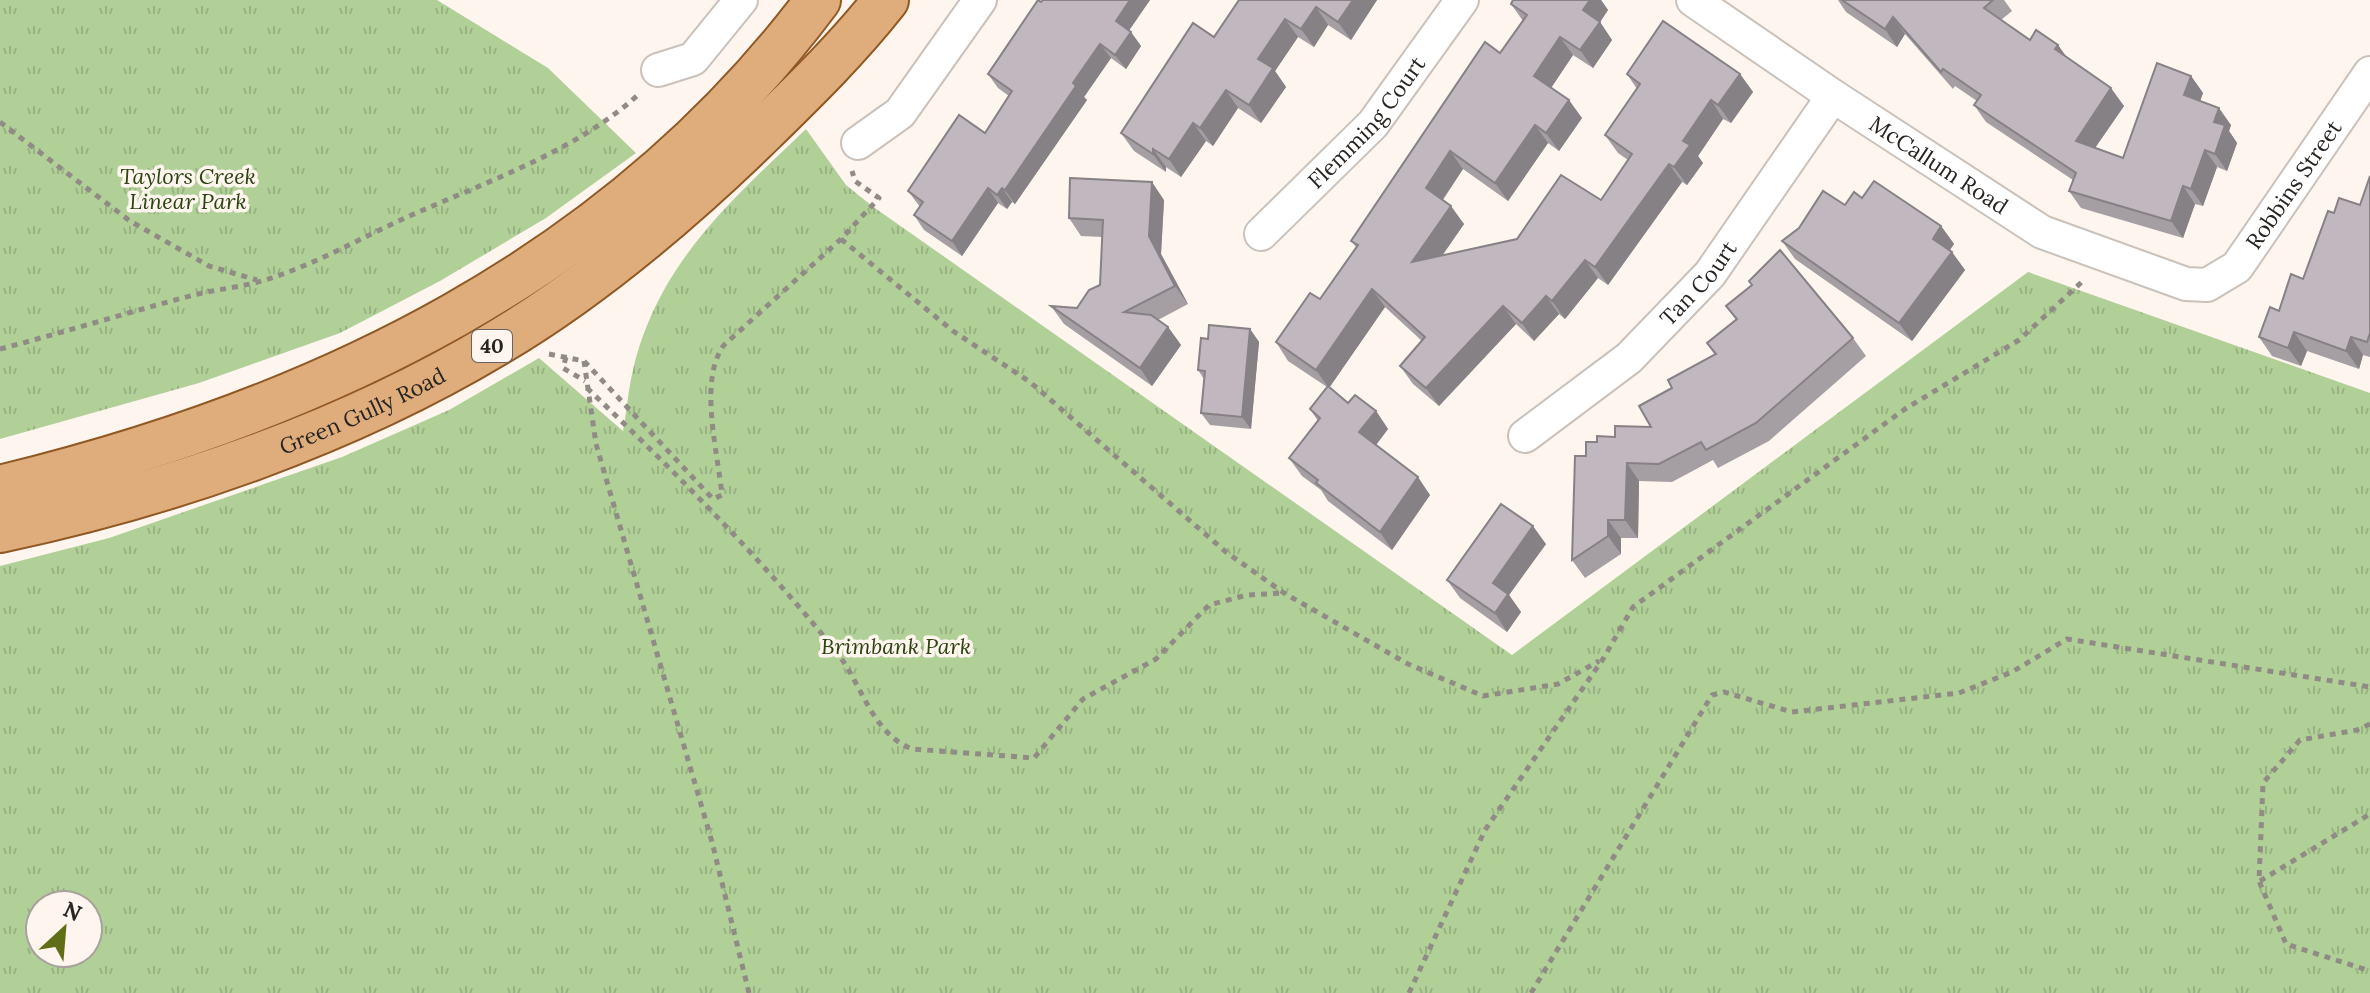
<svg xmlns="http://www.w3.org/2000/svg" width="2370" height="993" font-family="Lora,serif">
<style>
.park{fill:url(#park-tufts);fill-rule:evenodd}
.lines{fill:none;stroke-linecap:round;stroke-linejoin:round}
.street-casing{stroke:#cac1bb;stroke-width:36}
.primary-casing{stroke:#905823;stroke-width:48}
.path{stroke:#918b86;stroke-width:5;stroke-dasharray:6 6;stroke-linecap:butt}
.street{stroke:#fff;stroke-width:32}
.primary{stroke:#dfac7c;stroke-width:44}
.wall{fill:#a59ea3}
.shaded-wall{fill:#868185}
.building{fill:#c0b8be;stroke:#868185;stroke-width:2}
.labels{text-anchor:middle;stroke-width:7;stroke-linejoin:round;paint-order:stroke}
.shield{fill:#fef5ee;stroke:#68635e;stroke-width:2}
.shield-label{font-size:20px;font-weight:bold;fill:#272421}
.street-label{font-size:22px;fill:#272421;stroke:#fef5ee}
.park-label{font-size:22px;font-style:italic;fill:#2b4411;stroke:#fef5ee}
</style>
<defs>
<pattern id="park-tufts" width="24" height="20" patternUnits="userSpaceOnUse" patternTransform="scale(2)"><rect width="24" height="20" fill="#b1d098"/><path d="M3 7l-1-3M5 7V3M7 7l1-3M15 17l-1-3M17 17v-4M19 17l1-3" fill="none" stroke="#98b283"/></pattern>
</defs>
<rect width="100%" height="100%" fill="#fef5ee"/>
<g class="park">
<polygon points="0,0 437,0 548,68 636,153 546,218 440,281 340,333 199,383 0,439"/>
<path d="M806,129L846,185L872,206L1512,655L2028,272L2370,393V993H0V566L109,538L342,457L449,410L539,358L623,431C627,411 628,390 633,370C658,263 731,201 806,129ZM88,905V953H40V905Z"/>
</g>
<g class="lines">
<g class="street-casing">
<g id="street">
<path id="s1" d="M1693,0L1833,96L2042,232L2186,284L2207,285L2237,267L2370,73"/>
<polyline points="658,70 693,59 741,0"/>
<polyline points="858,143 900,113 980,0"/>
<path id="s2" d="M1261,234L1373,124L1462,0"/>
<path id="s3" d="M1525,436L1629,358L1710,274L1833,96"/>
</g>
</g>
<g class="primary-casing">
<g id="primary">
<path d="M0,488C319,411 618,268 818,0"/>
<path id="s4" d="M0,530C170,494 347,433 497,343C590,288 675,216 753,141C799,96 846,51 886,0"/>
</g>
</g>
<g class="path">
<polyline points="0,122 130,221 209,266 257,280"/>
<polyline points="841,239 953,331 1030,382 1226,552 1284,593 1408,664 1483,696 1558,684 1599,661"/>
<path d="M0,349C65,332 129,312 194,295C217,289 243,287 265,280C320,263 369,233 421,211C494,179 581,148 640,93"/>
<path d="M549,354L584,361L713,499L722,495C718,453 698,380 724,345L841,239L879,198L855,181L852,171"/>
<polyline points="566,357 563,368 585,381"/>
<polyline points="584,361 596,444 712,842 749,993"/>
<path d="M587,388C675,472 759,556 835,650C862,683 871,733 912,749L1034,758L1083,699L1156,659L1209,605L1247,595L1284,593"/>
<polyline points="2370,724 2357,730 2300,740 2263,783 2259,881 2286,944 2370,971"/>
<polyline points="2260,881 2370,814"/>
<polyline points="1409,993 1485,830 1603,659 1633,607 1905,409 2019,340 2085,279"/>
<polyline points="1531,993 1712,695 1724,692 1792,712 1959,693 2012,672 2067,639 2370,687"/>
</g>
<use href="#street" class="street"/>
<use href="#primary" class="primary"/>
</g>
<g class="wall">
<polygon points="1150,0 1129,30 1141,46 1126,69 1111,58 1084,97 1087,100 1015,204 1012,202 1007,209 998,203 962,256 924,230 914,215 920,207 908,191 985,133 1009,96 998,88 988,74 1041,2"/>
<polygon points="1239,0 1377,0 1351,40 1328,25 1314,47 1298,37 1275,71 1286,87 1261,123 1238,108 1213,146 1206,141 1181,177 1166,167 1166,172 1134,151 1121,133 1214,37"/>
<polygon points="1513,0 1601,0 1608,10 1600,22 1612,40 1593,68 1573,55 1551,88 1582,118 1559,151 1548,143 1508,201 1463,169 1443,200 1464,224 1442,256 1517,239 1601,200 1628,160 1618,153 1605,135 1637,89 1627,74 1740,74 1753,92 1731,123 1723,119 1698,156 1703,163 1687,185 1682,182 1608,285 1598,278 1565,319 1559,314 1534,341 1516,324 1439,406 1413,384 1400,366 1422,341 1385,307 1329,388 1348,403 1376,411 1388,429 1376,445 1430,495 1392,550 1328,501 1321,490 1302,476 1289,458 1318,421 1310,409 1327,387 1288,361 1276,342 1320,299 1356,247 1351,241 1500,53 1523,21 1511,4"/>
<polygon points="1838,0 2004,0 2012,11 2001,20 2030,40 2058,45 2067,58 2124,106 2095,148 2123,158 2191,76 2203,93 2200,101 2231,125 2229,131 2237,143 2227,171 2217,167 2203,206 2195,204 2183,238 2081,208 2069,191 2073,180 1986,122 1974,105 1977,101 1955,86 1953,89 1905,34 1897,47 1846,12"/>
<polygon points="2370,176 2370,357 2363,355 2359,369 2307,351 2301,366 2272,356 2259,337 2303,279 2334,213 2360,205"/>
<polygon points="1862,198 1941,226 1954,244 1950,250 1965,270 1912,341 1795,259 1782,241 1845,205"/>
<polygon points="1164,200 1161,254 1188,304 1158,320 1168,327 1181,345 1152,386 1064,324 1051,306 1077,308 1100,285 1102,237 1081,236 1069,218"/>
<polygon points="1726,306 1853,338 1866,356 1769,441 1718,468 1713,460 1672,482 1639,481 1638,538 1621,538 1621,554 1585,578 1572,560 1586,456 1597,442 1651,427 1672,388 1715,355 1707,343 1736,320"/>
<polygon points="1250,329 1259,342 1251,429 1210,425 1201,413 1204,379 1198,370 1208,339"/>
<polygon points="1546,544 1509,595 1521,612 1507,632 1460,598 1447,580"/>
</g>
<g class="shaded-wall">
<polygon points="1130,0 1150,0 1126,35 1116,21"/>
<polygon points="1353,0 1377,0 1351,40 1338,22"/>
<polygon points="1590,0 1601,0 1608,10 1600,22 1612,40 1593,68 1580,50 1583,10"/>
<polygon points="1316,7 1328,25 1314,47 1301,29"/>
<polygon points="1893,17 1905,34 1897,47 1885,29"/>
<polygon points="1285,19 1298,37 1275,71 1286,87 1261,123 1249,105 1258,59"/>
<polygon points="1131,32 1141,46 1126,69 1115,55"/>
<polygon points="1560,37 1573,55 1547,94 1534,76"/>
<polygon points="1100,44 1111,58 1084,97 1087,100 1015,204 1005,190 1073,83"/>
<polygon points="2058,45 2070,62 2055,49"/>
<polygon points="1740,74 1753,92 1731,123 1718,105"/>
<polygon points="2191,76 2203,93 2196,112 2184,95"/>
<polygon points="2111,88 2124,106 2088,158 2076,141"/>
<polygon points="1226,90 1238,108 1213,146 1200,128"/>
<polygon points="1569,100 1582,118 1559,151 1546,133"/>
<polygon points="1711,100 1723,119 1698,156 1703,163 1687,185 1674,167 1683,141"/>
<polygon points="2219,108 2231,125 2229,131 2237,143 2227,171 2215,154 2214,122"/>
<polygon points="1193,123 1206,141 1181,177 1169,159"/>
<polygon points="1535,125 1548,143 1508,201 1495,183"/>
<polygon points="1153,149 1166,167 1166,172 1153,154"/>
<polygon points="2205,150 2217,167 2203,206 2191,189"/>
<polygon points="1450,151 1463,169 1438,206 1426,188"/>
<polygon points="1669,164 1682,182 1608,285 1595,267"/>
<polygon points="1152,182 1164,200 1161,254 1188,304 1175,286 1149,236"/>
<polygon points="2183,186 2195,204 2183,238 2171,221"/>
<polygon points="988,188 998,203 962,256 952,241"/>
<polygon points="1002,188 1012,202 1007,209 997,195"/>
<polygon points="1451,206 1464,224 1425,280 1412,262"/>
<polygon points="1941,226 1954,244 1945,257 1933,239"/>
<polygon points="1952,252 1965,270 1912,341 1899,323"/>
<polygon points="1585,260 1598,278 1565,319 1552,301"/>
<polygon points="1372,289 1385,307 1329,388 1316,370"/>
<polygon points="1546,296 1559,314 1534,341 1522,323"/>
<polygon points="1503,306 1516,324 1439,406 1426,388"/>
<polygon points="1168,327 1181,345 1152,386 1140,368"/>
<polygon points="1250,329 1259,342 1251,429 1242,417"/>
<polygon points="2294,332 2307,351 2301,366 2288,348"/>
<polygon points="2351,337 2363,355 2359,369 2346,351"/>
<polygon points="1376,411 1388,429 1372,450 1359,432"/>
<polygon points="1627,463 1639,481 1638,538 1625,520"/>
<polygon points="1418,477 1430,495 1392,550 1380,532"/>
<polygon points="1608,520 1621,538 1621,554 1608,536"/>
<polygon points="1533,526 1546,544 1509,595 1521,612 1507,632 1495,613 1493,583"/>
</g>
<g class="building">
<polygon points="1038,0 1041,2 1043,0 1130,0 1116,21 1131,32 1115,55 1100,44 1073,83 1076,86 1005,190 1002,188 997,195 988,188 952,241 914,215 923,202 908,191 959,115 985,133 1012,91 988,74"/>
<polygon points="1239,0 1353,0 1338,22 1316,7 1301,29 1285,19 1258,59 1273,68 1249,105 1226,90 1200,128 1193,123 1169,159 1153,149 1153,154 1121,133 1193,23 1214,37"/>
<polygon points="1513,0 1590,0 1583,10 1600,22 1580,50 1560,37 1534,76 1569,100 1546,133 1535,125 1495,183 1450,151 1426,188 1451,206 1412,262 1517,239 1561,175 1601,200 1632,154 1605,135 1640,84 1627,74 1663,21 1740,74 1718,105 1711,100 1683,141 1690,145 1674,167 1669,164 1595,267 1585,260 1552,301 1546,296 1522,323 1503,306 1426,388 1400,366 1425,337 1372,289 1316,370 1276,342 1310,293 1320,299 1358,245 1351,241 1485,42 1500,53 1527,15 1511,4"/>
<polygon points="1842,0 1993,0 1984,8 2030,40 2036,30 2058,45 2055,49 2111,88 2076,141 2123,158 2157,63 2191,76 2184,95 2219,108 2214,122 2225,125 2215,154 2205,150 2191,189 2183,186 2171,221 2069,191 2076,173 1974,105 1981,95 1943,69 1941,72 1893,17 1885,29"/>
<polygon points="2370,176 2370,333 2367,342 2351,337 2346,351 2294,332 2288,348 2259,337 2270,307 2279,311 2291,274 2303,279 2328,211 2334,213 2339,198 2360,205"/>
<polygon points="1070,178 1152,182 1149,236 1175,286 1124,312 1151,315 1168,327 1140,368 1051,306 1077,308 1089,290 1100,285 1103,220 1069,218"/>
<polygon points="1874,181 1941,226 1933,239 1952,252 1899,323 1782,241 1799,228 1823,191 1845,205 1854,192 1862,198"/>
<polygon points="1780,250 1853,338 1756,423 1706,450 1701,442 1659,464 1627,463 1625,520 1608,520 1608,536 1572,560 1575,456 1586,456 1586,442 1597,442 1597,436 1615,437 1615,426 1651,427 1639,406 1672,388 1668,380 1716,354 1707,343 1737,319 1726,306 1752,285 1749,281"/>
<polygon points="1209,325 1250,329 1242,417 1201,413 1205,371 1198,370 1201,338 1208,339"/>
<polygon points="1328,386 1348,403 1355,395 1376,411 1359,432 1418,477 1380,532 1316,483 1318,480 1289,458 1320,418 1310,409"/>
<polygon points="1501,504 1533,526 1493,583 1508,594 1495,613 1447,580"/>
</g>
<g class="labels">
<rect class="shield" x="472" y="330" width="40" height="32" rx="6"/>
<g class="shield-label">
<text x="492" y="353">40</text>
</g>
<g class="street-label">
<text dy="8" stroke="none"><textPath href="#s2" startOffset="154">Flemming Court</textPath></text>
<text dy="8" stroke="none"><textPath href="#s1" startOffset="296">McCallum Road</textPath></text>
<text dy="8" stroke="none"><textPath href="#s1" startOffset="728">Robbins Street</textPath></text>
<text dy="8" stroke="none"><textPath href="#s3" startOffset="232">Tan Court</textPath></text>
<text dy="8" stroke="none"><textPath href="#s4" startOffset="382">Green Gully Road</textPath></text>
</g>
<g class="park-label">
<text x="188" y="184">Taylors Creek<tspan x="188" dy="25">Linear Park</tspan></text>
<text x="896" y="654">Brimbank Park</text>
</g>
</g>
<g transform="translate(64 929) rotate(26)"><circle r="38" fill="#fef5ee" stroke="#a8a19c" stroke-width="2"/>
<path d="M0-6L14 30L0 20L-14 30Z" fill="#616e18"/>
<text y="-12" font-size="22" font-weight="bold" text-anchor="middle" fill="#272421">N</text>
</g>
</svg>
